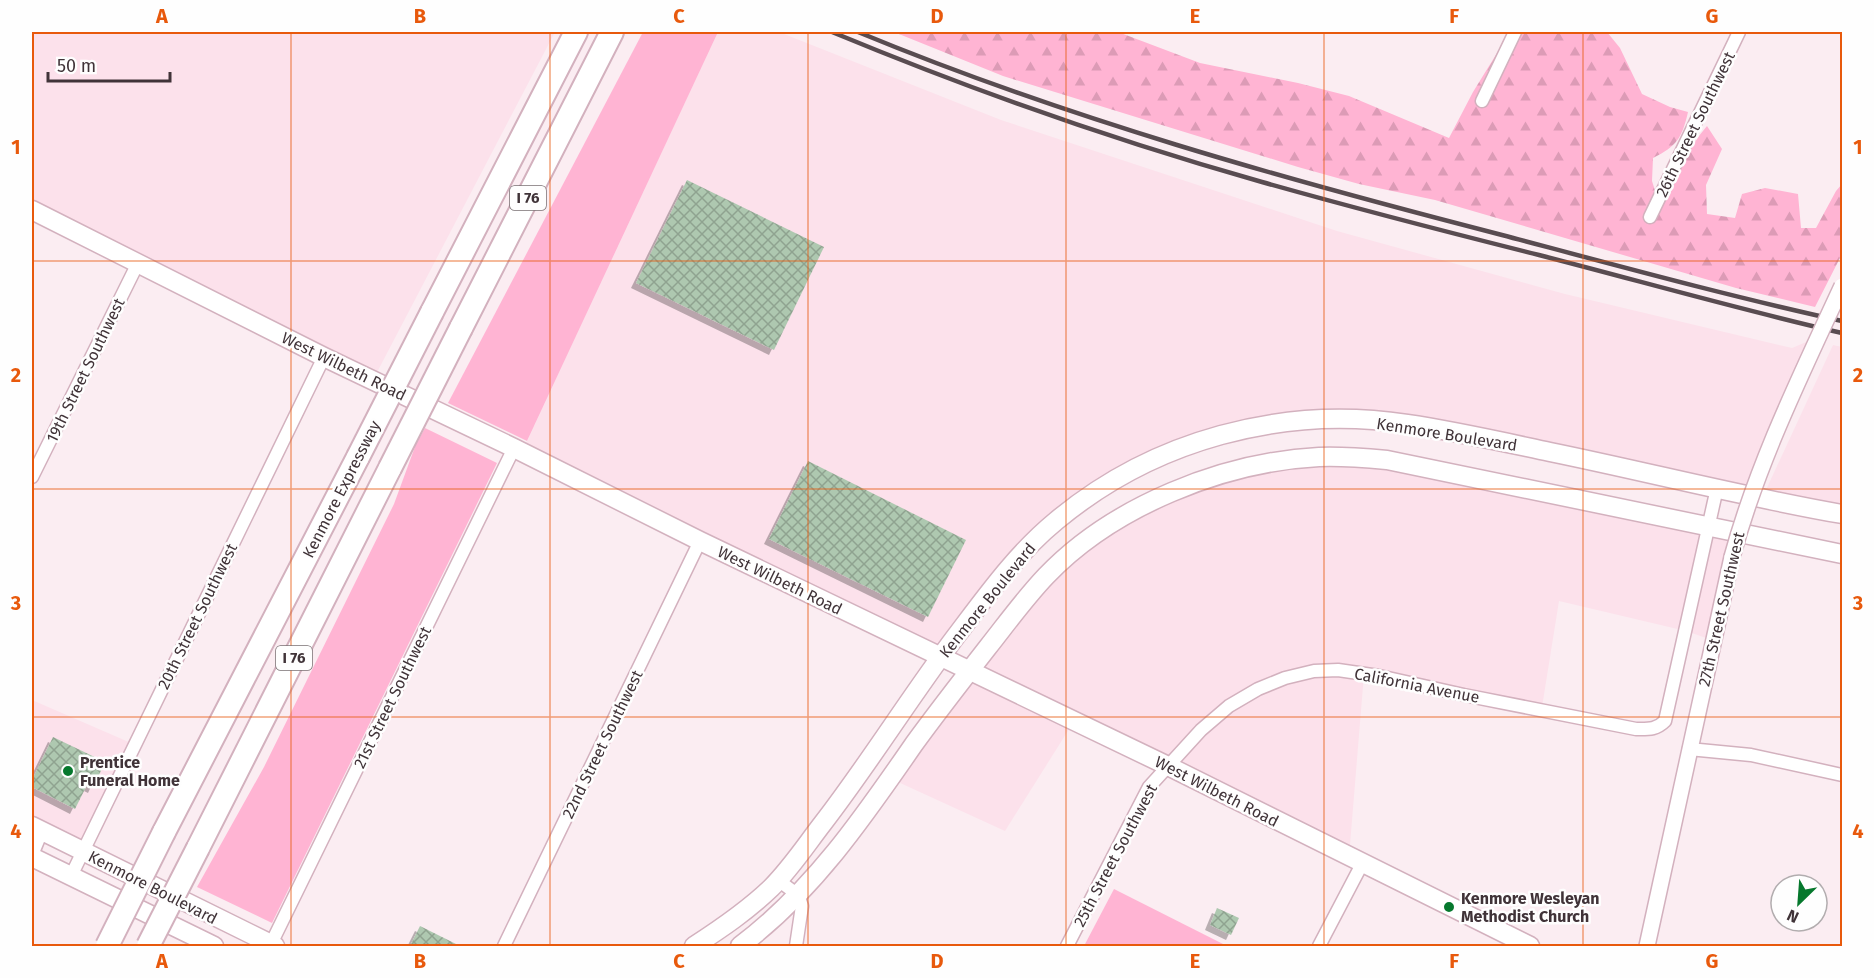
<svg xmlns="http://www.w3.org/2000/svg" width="1874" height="978" font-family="'Fira Sans',sans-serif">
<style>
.built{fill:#fce1eb}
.green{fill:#ffb4d3}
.forest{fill:url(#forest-firs)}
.building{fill:url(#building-cross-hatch);filter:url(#shadow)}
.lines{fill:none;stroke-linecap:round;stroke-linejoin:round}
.minor-casing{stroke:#d3b1be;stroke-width:15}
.tertiary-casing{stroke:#d3b1be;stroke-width:18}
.secondary-casing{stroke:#d3b1be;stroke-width:21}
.motorway-casing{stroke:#d3b1be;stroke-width:26}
.minor{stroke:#fff;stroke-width:12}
.tertiary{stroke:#fff;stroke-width:15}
.secondary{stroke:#fff;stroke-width:18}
.motorway{stroke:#fff;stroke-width:22}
.rail{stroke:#594c51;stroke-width:4.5}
.tertiary-bridge-casing{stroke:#d3b1be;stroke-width:18;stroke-linecap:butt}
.motorway-bridge-casing{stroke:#d3b1be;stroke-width:26;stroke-linecap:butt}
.tertiary-bridge{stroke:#fff;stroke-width:15}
.motorway-bridge{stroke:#fff;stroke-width:22}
.grid{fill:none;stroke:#e8590c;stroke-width:1.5;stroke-opacity:0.55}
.poi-dot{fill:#06782d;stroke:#fefefe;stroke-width:2}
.labels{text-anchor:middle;stroke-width:5;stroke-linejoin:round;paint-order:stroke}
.shield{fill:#fefefe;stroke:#797073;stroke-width:1.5}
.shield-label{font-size:15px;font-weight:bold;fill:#403338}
.street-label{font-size:16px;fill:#403338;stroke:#fefefe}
.poi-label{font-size:16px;font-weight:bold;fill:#403338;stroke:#fefefe;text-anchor:start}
.neatline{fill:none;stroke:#e8590c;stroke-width:2}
.grid-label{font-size:20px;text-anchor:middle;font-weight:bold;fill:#e8590c}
</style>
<defs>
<pattern id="forest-firs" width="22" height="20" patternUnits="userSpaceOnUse" patternTransform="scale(1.5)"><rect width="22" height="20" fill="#ffb4d3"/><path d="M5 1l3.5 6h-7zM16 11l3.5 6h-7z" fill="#dc9bb6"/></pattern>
<pattern id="building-cross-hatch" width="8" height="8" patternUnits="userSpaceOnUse" patternTransform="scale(1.5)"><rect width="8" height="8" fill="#aec8b0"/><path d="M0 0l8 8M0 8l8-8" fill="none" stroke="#8fa390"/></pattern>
<filter id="shadow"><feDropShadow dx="-5" dy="5" stdDeviation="0" flood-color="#0004"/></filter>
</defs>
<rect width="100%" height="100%" fill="#fbedf2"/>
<g class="built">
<polygon points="32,32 555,32 373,380 32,210"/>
<polygon points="718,32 779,32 1001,120 1337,231 1565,294 1792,348 1818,337 1750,496 1373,421 1209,438 1067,513 940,657 522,452"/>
<polygon points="1833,345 1842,347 1842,507 1765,492"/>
<polygon points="1321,457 1738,533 1712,640 1686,631 1559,601 1542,707 1364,674 1349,857 969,671 1065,559 1187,487"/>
<polygon points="971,678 1071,726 1005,831 898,782"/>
<polygon points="32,700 131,743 81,846 32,820"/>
</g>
<g class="green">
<polygon points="643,32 718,32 527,441 448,403"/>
<polygon points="425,428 497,463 272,923 197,887 264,767 394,504 416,444"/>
<polygon points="1114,889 1227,946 1084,946"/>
</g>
<path class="forest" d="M894,32H1118L1200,63L1298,83L1349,96L1449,138L1473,92L1510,32H1607L1620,48L1642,94L1670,107L1688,112C1682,138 1677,146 1653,158L1652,181L1658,200C1677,177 1687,149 1707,126L1722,149L1706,185L1707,214L1735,218L1742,194L1765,188L1798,194L1801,228H1816L1836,191L1842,184V254L1815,307L1736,288L1435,200L1359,184L1298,167L1003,76Z"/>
<g class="building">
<polygon points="687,180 824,247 774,350 636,283"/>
<polygon points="808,461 966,540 928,617 769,539"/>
<polygon points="53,737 105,762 93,788 87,785 75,809 32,787 32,780"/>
<polygon points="1217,908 1239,918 1231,935 1210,925"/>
<polygon points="420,926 460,946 410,946"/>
</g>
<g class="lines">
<g class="minor-casing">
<g id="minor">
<polyline points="1482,101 1515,32"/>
<polyline points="1650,217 1739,32"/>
<polyline points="32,477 138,263"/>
<polyline points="1689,749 1751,755 1842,775"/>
<polyline points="32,855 42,831"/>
<polyline points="71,876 324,357"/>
<polyline points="778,880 798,895 802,906 796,946"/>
<polyline points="270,946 514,448"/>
<polyline points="504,946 700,541"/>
<path d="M1067,946L1149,787L1201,730L1229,706L1258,689L1285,678L1314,671L1338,670L1379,676L1464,695L1636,729C1648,729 1656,730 1665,721L1717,488"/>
<polyline points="1319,946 1362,864"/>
</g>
</g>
<g class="tertiary-casing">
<polyline id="tertiary" points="1647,946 1732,557"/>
</g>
<g class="secondary-casing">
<g id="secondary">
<polyline points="32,210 324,357 514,448 700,541 1168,766 1530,946"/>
<polyline points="32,826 275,946"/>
<polyline points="32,857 214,946"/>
<path d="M694,946C722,928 747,911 771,888C791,868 806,845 823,823C870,762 910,697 956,636C987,595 1017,553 1056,521C1153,440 1282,405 1407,424C1455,431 1503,442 1550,452C1648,472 1744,497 1842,514"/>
<path d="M740,946C812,892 863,818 914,744C938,711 963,679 988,647C1007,623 1025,598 1046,576C1113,506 1223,462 1319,457C1342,456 1365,458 1387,460L1842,554"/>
</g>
</g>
<g class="motorway-casing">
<g id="motorway">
<polyline points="432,312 576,32"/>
<polyline points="461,328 612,32"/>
<polyline points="164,832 358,457"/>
<polyline points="198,848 390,468"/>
</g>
</g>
<use href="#minor" class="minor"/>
<use href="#tertiary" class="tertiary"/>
<use href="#secondary" class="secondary"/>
<use href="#motorway" class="motorway"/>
<g class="rail">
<path d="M832,32C972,90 1116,141 1262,182C1354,208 1447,232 1539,255C1640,281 1741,310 1842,333"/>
<path d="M858,32C1066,118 1284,179 1502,235C1615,265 1728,296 1842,321"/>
</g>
<g class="tertiary-bridge-casing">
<path id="tertiary-bridge" d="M1732,557C1758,462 1801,375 1842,286"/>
</g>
<g class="motorway-bridge-casing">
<g id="motorway-bridge">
<polyline points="358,457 432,312"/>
<polyline points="390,468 461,328"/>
<polyline points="107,946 164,832"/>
<polyline points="148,946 198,848"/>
</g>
</g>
<use href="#tertiary-bridge" class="tertiary-bridge"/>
<use href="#motorway-bridge" class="motorway-bridge"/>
</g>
<path class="grid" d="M291,32V946M550,32V946M808,32V946M1066,32V946M1324,32V946M1583,32V946M32,261H1842M32,489H1842M32,717H1842"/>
<g class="poi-dot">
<circle cx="68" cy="771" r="6"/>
<circle cx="1449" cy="907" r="6"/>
</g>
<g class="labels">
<g class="shield">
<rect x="510" y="186" width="36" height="24" rx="4.5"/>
<rect x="276" y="646" width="36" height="24" rx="4.5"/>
</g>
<g class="shield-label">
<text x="528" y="203">I 76</text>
<text x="294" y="663">I 76</text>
</g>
<g class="street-label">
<text transform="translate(1695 124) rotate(-64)" y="6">26th Street Southwest</text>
<text transform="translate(344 366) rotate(26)" y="6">West Wilbeth Road</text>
<text transform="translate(85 370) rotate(-64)" y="6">19th Street Southwest</text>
<text transform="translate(1447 434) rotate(9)" y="6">Kenmore Boulevard</text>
<text transform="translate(341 489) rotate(-63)" y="6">Kenmore Expressway</text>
<text transform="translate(780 580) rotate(26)" y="6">West Wilbeth Road</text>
<text transform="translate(987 600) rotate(-51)" y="6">Kenmore Boulevard</text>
<text transform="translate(1721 609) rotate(-77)" y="6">27th Street Southwest</text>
<text transform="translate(197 616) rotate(-64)" y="6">20th Street Southwest</text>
<text transform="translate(1417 685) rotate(11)" y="6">California Avenue</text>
<text transform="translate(392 697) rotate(-64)" y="6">21st Street Southwest</text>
<text transform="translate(602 744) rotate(-64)" y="6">22nd Street Southwest</text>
<text transform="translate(1217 791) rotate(27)" y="6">West Wilbeth Road</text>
<text transform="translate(1115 855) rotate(-62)" y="6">25th Street Southwest</text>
<text transform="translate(153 887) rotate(27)" y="6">Kenmore Boulevard</text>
</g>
<g class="poi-label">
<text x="80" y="768">Prentice<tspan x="80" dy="18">Funeral Home</tspan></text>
<text x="1461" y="904">Kenmore Wesleyan<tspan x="1461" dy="18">Methodist Church</tspan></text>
</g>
</g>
<rect width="1874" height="978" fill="none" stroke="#fefefe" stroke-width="66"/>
<g transform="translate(1799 903) rotate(205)"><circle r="28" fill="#fefefe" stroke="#b2adaf" stroke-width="1.5"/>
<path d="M0-4.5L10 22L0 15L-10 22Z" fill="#06782d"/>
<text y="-9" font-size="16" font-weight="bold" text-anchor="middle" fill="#403338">N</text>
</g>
<path d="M48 72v9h122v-9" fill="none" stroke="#403338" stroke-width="3"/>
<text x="57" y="72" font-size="18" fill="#403338" stroke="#fefefe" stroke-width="4.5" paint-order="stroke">50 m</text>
<rect x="33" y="33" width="1808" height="912" class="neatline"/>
<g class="grid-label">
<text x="162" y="23">A</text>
<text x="420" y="23">B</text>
<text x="679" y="23">C</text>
<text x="937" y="23">D</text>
<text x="1195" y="23">E</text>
<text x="1454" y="23">F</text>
<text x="1712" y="23">G</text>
<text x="16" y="154">1</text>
<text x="1858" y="154">1</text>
<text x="16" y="382">2</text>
<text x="1858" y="382">2</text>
<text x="16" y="610">3</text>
<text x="1858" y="610">3</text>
<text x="16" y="838">4</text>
<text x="1858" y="838">4</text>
<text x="162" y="968">A</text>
<text x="420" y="968">B</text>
<text x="679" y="968">C</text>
<text x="937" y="968">D</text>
<text x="1195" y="968">E</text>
<text x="1454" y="968">F</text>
<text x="1712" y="968">G</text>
</g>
</svg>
